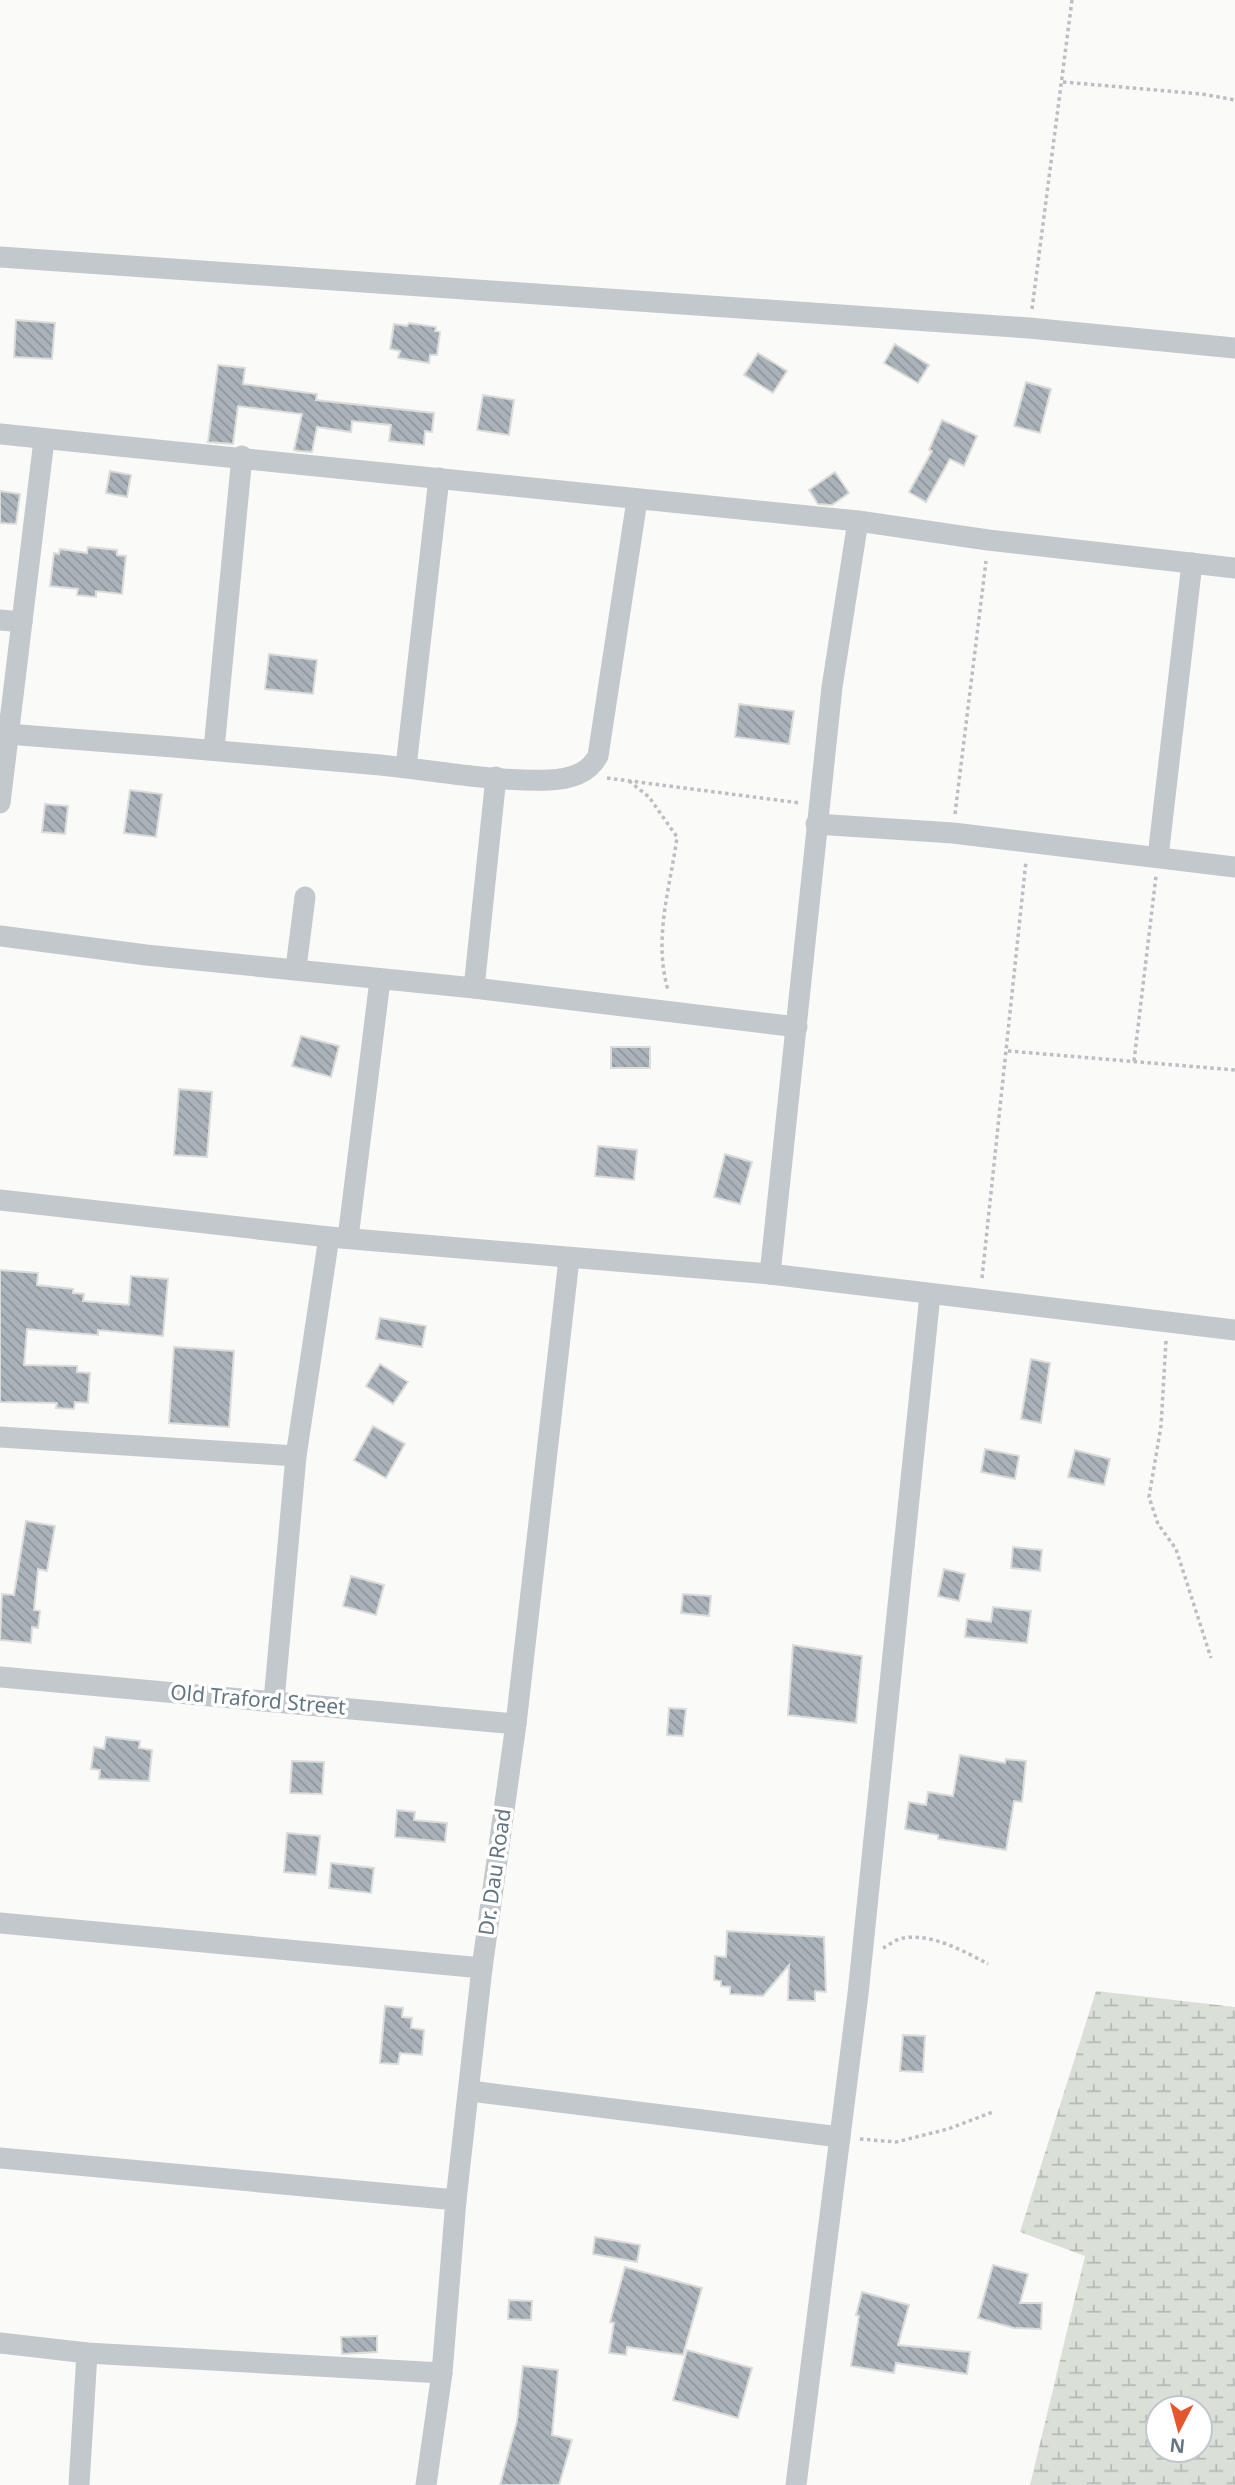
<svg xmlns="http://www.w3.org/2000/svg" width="1235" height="2485" font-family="'Noto Sans',sans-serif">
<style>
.wetland{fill:url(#wetland-marsh);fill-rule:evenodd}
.building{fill:url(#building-back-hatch);stroke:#dcdcda;stroke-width:2}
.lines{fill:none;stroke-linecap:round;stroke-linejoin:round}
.path{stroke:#bbbfc2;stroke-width:3.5;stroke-dasharray:3.5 3.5;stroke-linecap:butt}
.minor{stroke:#c3c8cc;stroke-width:21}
.labels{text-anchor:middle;stroke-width:7;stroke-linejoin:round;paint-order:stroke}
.street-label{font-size:21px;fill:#657683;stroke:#fff}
</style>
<defs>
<pattern id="wetland-marsh" width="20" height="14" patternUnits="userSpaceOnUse" patternTransform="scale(1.75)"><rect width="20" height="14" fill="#dadfd7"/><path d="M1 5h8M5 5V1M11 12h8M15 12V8" fill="none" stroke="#b4b9b4"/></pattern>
<pattern id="building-back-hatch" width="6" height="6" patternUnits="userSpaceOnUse" patternTransform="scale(1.75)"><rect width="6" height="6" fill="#aab3b9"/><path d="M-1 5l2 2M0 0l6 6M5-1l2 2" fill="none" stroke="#8e969c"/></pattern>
</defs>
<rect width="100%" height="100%" fill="#fafaf8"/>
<path class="wetland" d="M1096,1991L1235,2007V2485H1030L1085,2256L1020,2232ZM1158,2408H1200V2450H1158Z"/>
<g class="building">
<polygon points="16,320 55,323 52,359 14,357"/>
<polygon points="409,323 436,327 435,331 440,332 437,355 430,355 429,363 398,358 400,351 390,349 394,324 407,326"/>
<polygon points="895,344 929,365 918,383 884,363"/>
<polygon points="758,353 787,371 773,393 744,375"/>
<polygon points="218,365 245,368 243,384 317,394 316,400 434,413 432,432 425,431 424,445 389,441 391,425 352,421 351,432 317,427 312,452 299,451 294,450 302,414 238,406 233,444 208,442"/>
<polygon points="1026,382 1051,389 1040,433 1014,426"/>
<polygon points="483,395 514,400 509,435 477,430"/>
<polygon points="942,420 977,436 964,466 950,459 926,502 909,492 932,451 929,450"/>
<polygon points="110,471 131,475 127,497 106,493"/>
<polygon points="835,472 849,493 832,505 818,504 809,490"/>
<polygon points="0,491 20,494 16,524 0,523"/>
<polygon points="88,547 117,550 117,555 126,556 122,594 96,591 96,597 77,595 78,589 50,586 54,553 59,554 60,549 87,553"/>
<polygon points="269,654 317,660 313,694 265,689"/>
<polygon points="739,704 794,711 789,744 735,737"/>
<polygon points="130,790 162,794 156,837 124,833"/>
<polygon points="45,804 68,806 65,834 42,832"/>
<polygon points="301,1036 339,1046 331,1077 292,1066"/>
<rect x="611" y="1047" width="39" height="21"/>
<polygon points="179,1089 212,1092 207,1157 174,1155"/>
<polygon points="598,1146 637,1150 634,1180 595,1176"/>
<polygon points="725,1154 752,1162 740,1204 714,1197"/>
<polygon points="0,1270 38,1273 37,1285 73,1289 73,1293 84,1294 83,1301 129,1305 131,1276 168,1279 163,1336 98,1330 98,1335 27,1329 24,1365 77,1366 77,1372 90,1373 88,1403 75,1402 74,1409 56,1408 57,1403 0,1402"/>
<polygon points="380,1318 426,1326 422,1347 376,1339"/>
<polygon points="174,1347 234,1351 229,1427 169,1423"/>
<polygon points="1031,1359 1050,1363 1041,1423 1021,1419"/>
<polygon points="380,1364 408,1382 393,1404 366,1386"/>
<polygon points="373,1426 405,1444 386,1478 354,1460"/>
<polygon points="985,1449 1019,1456 1015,1479 981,1472"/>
<polygon points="1075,1450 1110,1459 1104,1485 1068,1477"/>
<polygon points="26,1521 55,1526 47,1571 38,1569 34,1610 40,1611 38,1628 32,1627 31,1643 0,1640 2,1594 14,1595"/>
<polygon points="1013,1547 1042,1550 1040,1571 1011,1568"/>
<polygon points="944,1569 965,1574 959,1601 938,1596"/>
<polygon points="351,1576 384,1585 376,1615 343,1606"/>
<polygon points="683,1594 711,1596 709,1616 681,1613"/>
<polygon points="993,1607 1031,1611 1027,1643 965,1637 967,1619 991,1622"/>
<polygon points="793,1645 862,1656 856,1723 788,1715"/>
<polygon points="669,1708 686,1709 683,1736 667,1735"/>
<polygon points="106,1737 140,1741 139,1748 152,1750 149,1781 99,1779 100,1770 91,1769 94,1747 104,1749"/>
<polygon points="960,1755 1005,1763 1006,1759 1026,1761 1022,1802 1014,1801 1006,1850 938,1839 938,1835 905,1829 909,1802 926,1805 928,1792 953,1796"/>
<polygon points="292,1761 324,1762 322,1794 290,1793"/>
<polygon points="397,1810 415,1812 414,1820 447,1823 445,1842 395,1837"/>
<polygon points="287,1833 320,1836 316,1875 284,1872"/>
<polygon points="331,1863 374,1868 371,1893 329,1888"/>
<polygon points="727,1931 824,1937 826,1992 815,1991 815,2001 788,2000 789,1965 763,1996 730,1994 730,1987 721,1986 721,1981 714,1980 715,1956 726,1957"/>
<polygon points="385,2006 403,2008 402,2017 412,2018 411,2028 424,2030 422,2055 400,2053 398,2064 380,2063"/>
<polygon points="903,2035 925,2036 923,2072 900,2071"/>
<polygon points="595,2237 640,2245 637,2262 593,2254"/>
<polygon points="993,2265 1028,2274 1020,2303 1042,2303 1041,2329 1014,2328 978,2318"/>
<polygon points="625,2267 702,2288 683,2355 627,2347 626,2355 609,2353 614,2323 610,2322"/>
<polygon points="862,2292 909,2305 898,2345 970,2352 967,2374 896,2363 894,2373 851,2366 859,2316 856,2315"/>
<polygon points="509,2300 532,2301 531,2320 508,2319"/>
<polygon points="377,2336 377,2352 342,2354 341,2337"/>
<polygon points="687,2350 752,2368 738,2418 673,2400"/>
<polygon points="523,2366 558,2370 552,2435 572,2440 559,2485 500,2485 517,2421"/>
</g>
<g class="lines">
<g class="path">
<polyline points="1063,82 1202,94 1235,100"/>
<polyline points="1032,309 1072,0"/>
<polyline points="607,778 800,803"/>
<path d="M629,781L649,797L677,837C670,889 653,938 668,990"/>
<polyline points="955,814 986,561"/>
<polyline points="1008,1051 1235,1070"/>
<polyline points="1134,1061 1156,876"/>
<polyline points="982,1278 1026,861"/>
<polyline points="1166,1341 1161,1426 1149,1497 1158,1524 1176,1549 1211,1658"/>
<path d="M883,1948C889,1945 896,1939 903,1938C931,1933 964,1951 988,1964"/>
<polyline points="860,2139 896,2142 948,2129 993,2112"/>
</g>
<g class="minor">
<polyline points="0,257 1029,328 1235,348"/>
<polyline points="0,434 858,521 988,540 1235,568"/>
<polyline points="0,620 22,622"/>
<path d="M7,734C128,743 248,753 369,764C428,769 490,782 549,780C570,779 588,774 598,756L637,500"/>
<polyline points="214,749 242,456"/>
<polyline points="406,767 439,478"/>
<polyline points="0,803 44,440"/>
<polyline points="816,824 953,833 1235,867"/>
<polyline points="1158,857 1192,563"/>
<polyline points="0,936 146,955 474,988 496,777"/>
<polyline points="296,968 305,897"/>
<polyline points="474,988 797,1027"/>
<polyline points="0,1200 329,1237 770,1274 1235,1330"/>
<polyline points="348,1238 380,980"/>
<polyline points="770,1274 832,687 858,521"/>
<polyline points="0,1437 296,1456"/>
<polyline points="0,1677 516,1724"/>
<polyline points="274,1701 296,1456 329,1237"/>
<polyline points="0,1923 482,1968"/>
<polyline points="470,2091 840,2137"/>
<polyline points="0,2158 456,2200"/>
<polyline points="0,2343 87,2353 442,2373"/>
<polyline points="79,2485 87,2353"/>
<polyline points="426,2485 442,2373 456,2200 482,1968 516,1724 569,1259"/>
<polyline points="796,2485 858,1994 930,1295"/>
</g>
</g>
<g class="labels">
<g class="street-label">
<text transform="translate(258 1700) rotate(5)" y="7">Old Traford Street</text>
<text transform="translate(495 1872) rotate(-82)" y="7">Dr. Dau Road</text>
</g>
</g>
<g transform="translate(1179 2429) rotate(186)"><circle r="33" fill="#ffffff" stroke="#c1c8cd" stroke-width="2"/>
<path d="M0-5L12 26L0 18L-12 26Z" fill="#e4572e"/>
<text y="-10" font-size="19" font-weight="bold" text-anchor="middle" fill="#657683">N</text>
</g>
</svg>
